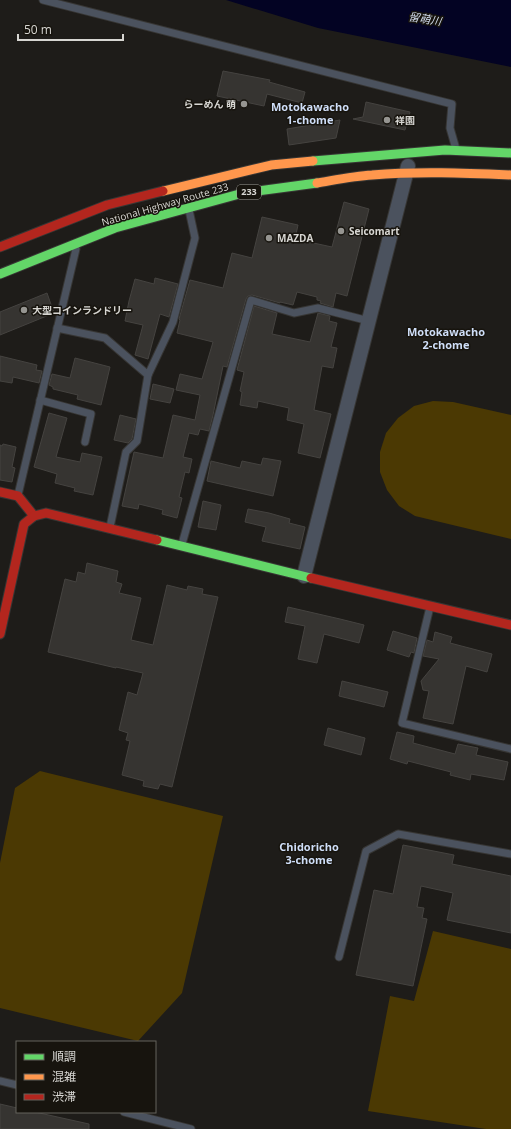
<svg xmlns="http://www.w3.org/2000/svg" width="511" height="1129" font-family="'Open Sans','Noto Sans JP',sans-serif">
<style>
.green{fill:#4b3903}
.water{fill:#030323}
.building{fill:#363431;stroke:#454340}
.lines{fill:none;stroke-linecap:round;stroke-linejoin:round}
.lane-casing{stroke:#373634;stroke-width:9}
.street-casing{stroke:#373634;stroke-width:16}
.fast-casing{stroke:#373634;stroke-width:11}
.slow-casing{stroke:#373634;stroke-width:11}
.jam-casing{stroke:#373634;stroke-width:11}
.lane{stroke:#4b525e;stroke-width:7}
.street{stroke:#4b525e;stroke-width:14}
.fast{stroke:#63d668;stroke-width:9}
.slow{stroke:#ff974d;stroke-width:9}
.jam{stroke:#b3261e;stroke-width:9}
.poi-dot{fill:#969591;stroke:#17140e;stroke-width:1.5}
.labels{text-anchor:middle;stroke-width:3;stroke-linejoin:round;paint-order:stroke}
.shield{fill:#17140e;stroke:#9d9c97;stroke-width:1}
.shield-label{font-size:9px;font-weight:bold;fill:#d7d6d2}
.poi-label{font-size:10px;font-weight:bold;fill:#d7d6d2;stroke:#17140e;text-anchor:start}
.street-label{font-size:10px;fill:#d7d6d2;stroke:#17140e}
.water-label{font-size:11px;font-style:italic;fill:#d4def0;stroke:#17140e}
.neighbourhood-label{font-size:11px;font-weight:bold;fill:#cfdef8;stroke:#17140e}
</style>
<rect width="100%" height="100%" fill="#1e1c19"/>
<g class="green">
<polygon points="433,401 453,402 511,415 511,539 415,516 399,506 387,490 380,472 380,452 386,433 398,418 414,406"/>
<polygon points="40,771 223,816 182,993 138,1041 0,1008 0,863 15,788"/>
<polygon points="433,931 511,949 511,1129 486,1129 368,1111 390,996 414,1001"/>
</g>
<polygon class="water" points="226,0 511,0 511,67 318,28"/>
<g class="building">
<polygon points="223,71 270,80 269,82 305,92 302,103 267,94 264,106 217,96"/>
<polygon points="366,102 410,112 405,130 353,119 363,117"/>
<polygon points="340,120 336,138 289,145 287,129"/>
<polygon points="344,202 369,209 347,296 336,293 333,307 320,303 321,301 317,300 317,297 297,292 293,305 280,302 280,303 252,295 248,296 246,299 227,367 223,366 213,415 209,431 200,429 198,435 189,433 183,457 192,459 189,473 185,472 179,497 182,498 177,518 162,514 163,510 139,504 138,509 122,506 134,452 163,458 173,415 195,420 200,395 176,390 180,374 202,379 213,342 177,333 180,320 179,319 190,280 223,288 232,253 252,258 262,217 298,225 295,239 332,247"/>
<polygon points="155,278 178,284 169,317 160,314 148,359 135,355 143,325 125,321 129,301 135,279 154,284"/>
<polygon points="47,293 54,313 0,335 0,312"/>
<polygon points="254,306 277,313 272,334 310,342 318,313 330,316 329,321 337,323 331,347 337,348 333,368 322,366 314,410 331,414 320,458 298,453 304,424 287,420 289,408 258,401 257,408 240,405 242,392 240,391 244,372 237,370"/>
<polygon points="0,356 37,365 36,370 42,371 39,383 13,377 12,383 0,381"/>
<polygon points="75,358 110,367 101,405 77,399 78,395 53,389 53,387 49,385 52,374 70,378"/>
<polygon points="153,384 174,389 170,403 150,399"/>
<polygon points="49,413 67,418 56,457 80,462 82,453 102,457 93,495 74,491 75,488 55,483 57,474 34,467"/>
<polygon points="120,415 136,419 132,439 128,443 114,440"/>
<polygon points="3,444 16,447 12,467 15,468 12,482 0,480 0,445 2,446"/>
<polygon points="263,458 281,461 273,496 207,481 211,461 240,468 242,461 261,465"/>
<polygon points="203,501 221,505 216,530 198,527"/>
<polygon points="248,509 269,513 290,519 289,523 305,527 300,549 262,541 266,527 245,522"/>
<polygon points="87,563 118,571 116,582 122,584 119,593 141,598 131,640 153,645 167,585 187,590 188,586 203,589 202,594 218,597 172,787 160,784 158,789 143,786 144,781 122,775 130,741 126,740 128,733 119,730 128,692 137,695 143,673 116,667 116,668 48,652 65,579 76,582 78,572 85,574"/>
<polygon points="288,607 340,619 364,625 359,643 324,634 317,663 298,659 305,626 285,622"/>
<polygon points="393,631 417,638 414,653 411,652 409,657 387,650"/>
<polygon points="435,632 452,637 450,643 492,654 487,672 466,666 453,724 423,718 429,691 423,690 421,681 439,659 423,656 427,640 433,642"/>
<polygon points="342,681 388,692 384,707 339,696"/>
<polygon points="328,728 365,738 361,755 324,745"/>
<polygon points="397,732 414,736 413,743 455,754 458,744 478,748 476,755 508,762 504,780 471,774 470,780 450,775 451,772 408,761 407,764 390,759"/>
<polygon points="403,845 454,855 452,864 511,876 511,933 447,920 453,893 421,886 417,907 424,908 422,918 427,919 413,986 356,975 374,890 393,894"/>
<polygon points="0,1104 17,1108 17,1112 35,1112 89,1124 89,1129 0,1129"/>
</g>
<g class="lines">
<g class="lane-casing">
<g id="lane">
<polyline points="43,0 452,104 450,128 456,149"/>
<polyline points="57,328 105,338 148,375"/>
<polyline points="40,400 91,414 85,442"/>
<polyline points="18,495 76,249"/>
<polyline points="110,527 126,452 137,441 148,375 173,322 195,238 189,210"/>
<polyline points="182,544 251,300 294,313 318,308 369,321"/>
<polyline points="430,607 402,723 511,749"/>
<polyline points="339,957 366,851 398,834 511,854"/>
<polyline points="0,1081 17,1085"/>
<polyline points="124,1112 191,1129"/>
</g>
</g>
<g class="street-casing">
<polyline id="street" points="304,576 408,166"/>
</g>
<g class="fast-casing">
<g id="fast">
<polyline points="313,161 445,150 511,153"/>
<polyline points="0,274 115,228 243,193 317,183"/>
<polyline points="157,540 311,578"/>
</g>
</g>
<g class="slow-casing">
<g id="slow">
<path d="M317,183C335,180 354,176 372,175C418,171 465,173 511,175"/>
<polyline points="163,191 271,165 313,161"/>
</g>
</g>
<g class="jam-casing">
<g id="jam">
<polyline points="0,247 107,205 163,191"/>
<polyline points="0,492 18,496 34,516"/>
<polyline points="311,578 511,625"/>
<polyline points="0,634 24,524 34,516 46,513 157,540"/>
</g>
</g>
<use href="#lane" class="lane"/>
<use href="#street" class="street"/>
<use href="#fast" class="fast"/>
<use href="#slow" class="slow"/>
<use href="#jam" class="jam"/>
</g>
<g class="poi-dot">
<circle cx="244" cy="104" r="4"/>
<circle cx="387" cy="120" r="4"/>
<circle cx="341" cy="231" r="4"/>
<circle cx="269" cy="238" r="4"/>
<circle cx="24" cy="310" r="4"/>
</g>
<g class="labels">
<rect class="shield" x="237" y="185" width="24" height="14" rx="3"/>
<g class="shield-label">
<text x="249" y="195">233</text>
</g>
<g class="poi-label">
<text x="236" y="108" text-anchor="end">らーめん 萌</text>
<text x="395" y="124">祥園</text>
<text x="349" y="235">Seicomart</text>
<text x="277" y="242">MAZDA</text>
<text x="32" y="314">大型コインランドリー</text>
</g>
<g class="street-label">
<text transform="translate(165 204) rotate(-16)" y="4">National Highway Route 233</text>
</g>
<g class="water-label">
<text transform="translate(425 19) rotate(9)" y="4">留萌川</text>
</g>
<g class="neighbourhood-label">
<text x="310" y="111">Motokawacho<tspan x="310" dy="13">1-chome</tspan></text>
<text x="446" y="336">Motokawacho<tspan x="446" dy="13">2-chome</tspan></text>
<text x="309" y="851">Chidoricho<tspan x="309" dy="13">3-chome</tspan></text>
</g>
</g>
<rect x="16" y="1041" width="140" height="72" fill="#17140e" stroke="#64625c"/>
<rect x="24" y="1054" width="20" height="6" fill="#63d668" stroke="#64625c"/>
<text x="52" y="1061" font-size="12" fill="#d7d6d2">順調</text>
<rect x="24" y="1074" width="20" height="6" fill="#ff974d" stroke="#64625c"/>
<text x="52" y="1081" font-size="12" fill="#d7d6d2">混雑</text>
<rect x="24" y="1094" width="20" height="6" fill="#b3261e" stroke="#64625c"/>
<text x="52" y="1101" font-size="12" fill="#d7d6d2">渋滞</text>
<path d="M18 34v6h105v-6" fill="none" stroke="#d7d6d2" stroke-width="2"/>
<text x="24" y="34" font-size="12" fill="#d7d6d2" stroke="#17140e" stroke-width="3" paint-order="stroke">50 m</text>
</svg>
